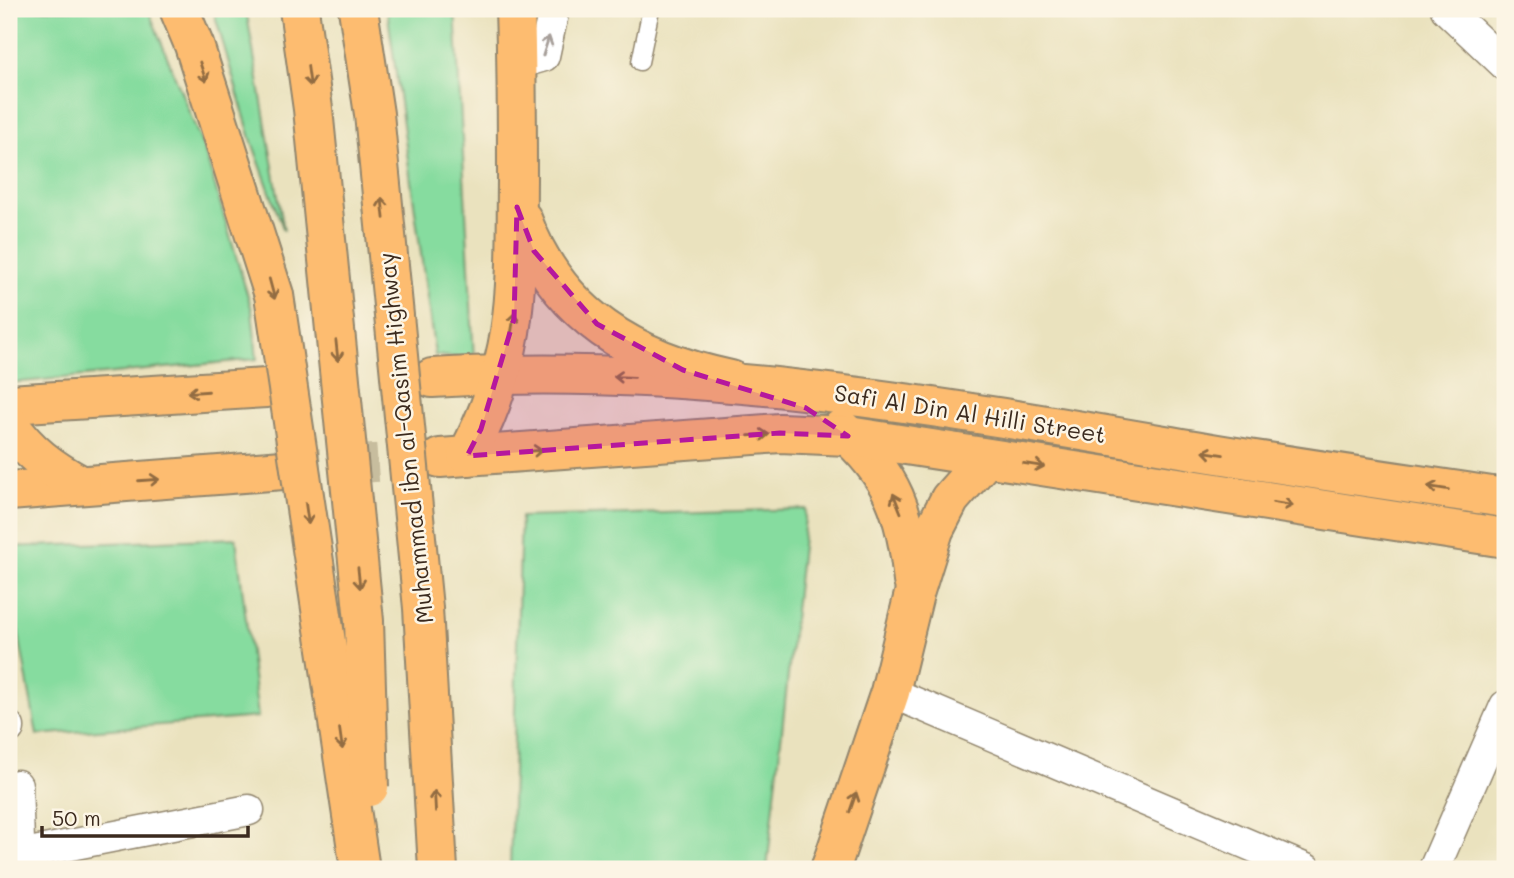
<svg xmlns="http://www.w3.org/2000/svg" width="1514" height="878" font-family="Mali,sans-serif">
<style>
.green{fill:#86dc9f;stroke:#60835e;stroke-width:2}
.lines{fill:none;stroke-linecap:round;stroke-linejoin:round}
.primary-tunnel{stroke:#c7bd9e;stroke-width:38;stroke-dasharray:38 19;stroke-linecap:butt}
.lane-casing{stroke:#92866e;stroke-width:19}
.street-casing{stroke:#92866e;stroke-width:33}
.primary-casing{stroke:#92866e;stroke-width:42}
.highway-casing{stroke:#92866e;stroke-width:42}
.lane{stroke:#fff;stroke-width:16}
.street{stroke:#fff;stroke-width:30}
.primary{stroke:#fdbc6f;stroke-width:38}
.highway{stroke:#fdbc6f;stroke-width:38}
.highway-bridge-casing{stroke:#92866e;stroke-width:42;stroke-linecap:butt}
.highway-bridge{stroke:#fdbc6f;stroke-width:38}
.oneway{stroke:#a79f9a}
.oneway2{stroke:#926c42}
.marked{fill:#b5179e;fill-opacity:0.2;stroke:#b5179e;stroke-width:5;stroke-dasharray:14 9;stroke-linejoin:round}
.labels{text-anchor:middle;stroke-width:5;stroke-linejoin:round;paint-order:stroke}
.street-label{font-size:23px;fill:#3b2a1e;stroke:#fcf5e5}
</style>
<rect width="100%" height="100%" fill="#fcf5e5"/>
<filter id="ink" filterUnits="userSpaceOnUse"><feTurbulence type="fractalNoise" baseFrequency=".0143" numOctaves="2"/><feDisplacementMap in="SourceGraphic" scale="14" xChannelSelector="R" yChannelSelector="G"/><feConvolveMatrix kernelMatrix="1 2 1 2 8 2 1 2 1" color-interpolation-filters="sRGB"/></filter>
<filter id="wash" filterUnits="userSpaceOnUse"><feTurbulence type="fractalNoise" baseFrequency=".00686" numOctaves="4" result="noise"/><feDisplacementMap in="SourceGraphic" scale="28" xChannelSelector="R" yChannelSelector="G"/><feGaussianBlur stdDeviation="1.57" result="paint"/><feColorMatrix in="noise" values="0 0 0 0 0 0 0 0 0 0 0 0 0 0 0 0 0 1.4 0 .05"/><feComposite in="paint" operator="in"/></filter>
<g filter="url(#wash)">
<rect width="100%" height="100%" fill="#eae2be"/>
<g class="green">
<polygon points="9,9 148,9 204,149 252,310 257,359 12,383 9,362"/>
<polygon points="213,9 246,9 284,231 252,142"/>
<polygon points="387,9 455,9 474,360 435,355"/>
<polygon points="806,509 767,869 510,869 521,517"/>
<polygon points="236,538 258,717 37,735 9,580 9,547"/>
</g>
</g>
<g filter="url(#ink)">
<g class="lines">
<g class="primary-tunnel">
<polyline points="266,388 432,378"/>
<polyline points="283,470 440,458"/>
</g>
<g class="lane-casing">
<polyline id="lane" points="640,62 651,9"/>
</g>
<g class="street-casing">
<g id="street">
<polyline points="1446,9 1505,65"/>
<polyline points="517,64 544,56 554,9"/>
<polyline points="890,692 1306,869"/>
<polyline points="9,727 9,728"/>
<polyline points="17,785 20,869"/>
<polyline points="19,855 249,810"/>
<polyline points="1434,869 1505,706"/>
</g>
</g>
<g class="primary-casing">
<g id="primary">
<path d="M432,378C687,361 937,406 1188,449C1293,467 1400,482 1505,498"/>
<polyline points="9,404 266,388"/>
<path d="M841,429C894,476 906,513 913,581"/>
<polyline points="440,458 780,433 848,436 1505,538"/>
<polyline points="9,491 283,470"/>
<polyline points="831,867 890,692 914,594 934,530 950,499 986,458"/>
</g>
</g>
<g class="highway-casing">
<g id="highway">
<path d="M522,219C558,316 634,360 731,380"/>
<path d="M9,424C28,452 51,469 81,485"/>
<path d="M467,456C520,356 516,290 517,180C517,123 517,66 515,9"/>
<polyline points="830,869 831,867"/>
</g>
</g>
<use href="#lane" class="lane"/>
<use href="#street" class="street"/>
<use href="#primary" class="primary"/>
<use href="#highway" class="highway"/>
<g class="highway-bridge-casing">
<g id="highway-bridge">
<polyline points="179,9 194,45 274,295 360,869"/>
<polyline points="299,9 313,109 364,621 369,787"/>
<polyline points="358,9 374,114 423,608 438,869"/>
</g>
</g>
<use href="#highway-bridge" class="highway-bridge"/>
</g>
<defs><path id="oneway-shaft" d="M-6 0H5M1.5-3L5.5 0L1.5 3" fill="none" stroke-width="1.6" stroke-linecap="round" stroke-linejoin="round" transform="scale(1.75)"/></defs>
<use class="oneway" href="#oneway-shaft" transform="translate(546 46) rotate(-72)"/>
<g class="oneway2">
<use href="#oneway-shaft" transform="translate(203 72) rotate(72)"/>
<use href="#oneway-shaft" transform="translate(309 76) rotate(82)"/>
<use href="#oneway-shaft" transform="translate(383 208) rotate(-96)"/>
<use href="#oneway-shaft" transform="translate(272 289) rotate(75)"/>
<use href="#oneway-shaft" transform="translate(513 323) rotate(-80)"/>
<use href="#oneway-shaft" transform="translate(337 351) rotate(84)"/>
<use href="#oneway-shaft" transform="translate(624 377) rotate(-178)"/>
<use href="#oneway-shaft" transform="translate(198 392) rotate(176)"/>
<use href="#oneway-shaft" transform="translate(759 435) rotate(-4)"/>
<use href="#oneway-shaft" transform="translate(532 451) rotate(-4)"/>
<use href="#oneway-shaft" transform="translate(1213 453) rotate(-171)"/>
<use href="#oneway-shaft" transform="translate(1034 465) rotate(9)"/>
<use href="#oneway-shaft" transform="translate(149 480) rotate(-4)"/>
<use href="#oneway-shaft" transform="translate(1438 488) rotate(-171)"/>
<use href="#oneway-shaft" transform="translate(897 503) rotate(-112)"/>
<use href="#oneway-shaft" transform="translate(1283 504) rotate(9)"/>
<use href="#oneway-shaft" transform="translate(307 514) rotate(82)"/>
<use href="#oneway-shaft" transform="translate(359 578) rotate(84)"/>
<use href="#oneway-shaft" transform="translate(341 739) rotate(82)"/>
<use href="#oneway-shaft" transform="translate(435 801) rotate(-93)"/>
<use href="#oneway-shaft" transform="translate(853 802) rotate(-71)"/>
</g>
</g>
<path class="marked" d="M517,207L534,251L597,324L683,370L806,408L848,436L780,433L467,456L481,429L514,319Z"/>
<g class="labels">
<g class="street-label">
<text transform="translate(970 414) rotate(9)" y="8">Safi Al Din Al Hilli Street</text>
<text transform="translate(406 438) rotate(-96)" y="8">Muhammad ibn al-Qasim Highway</text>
</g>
</g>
<rect width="1514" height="878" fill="none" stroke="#fcf5e5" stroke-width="35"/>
<path d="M42 826v10h206v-10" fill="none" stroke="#3b2a1e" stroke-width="3.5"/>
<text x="52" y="826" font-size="21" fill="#3b2a1e" stroke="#fcf5e5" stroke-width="5" paint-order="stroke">50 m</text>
</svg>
